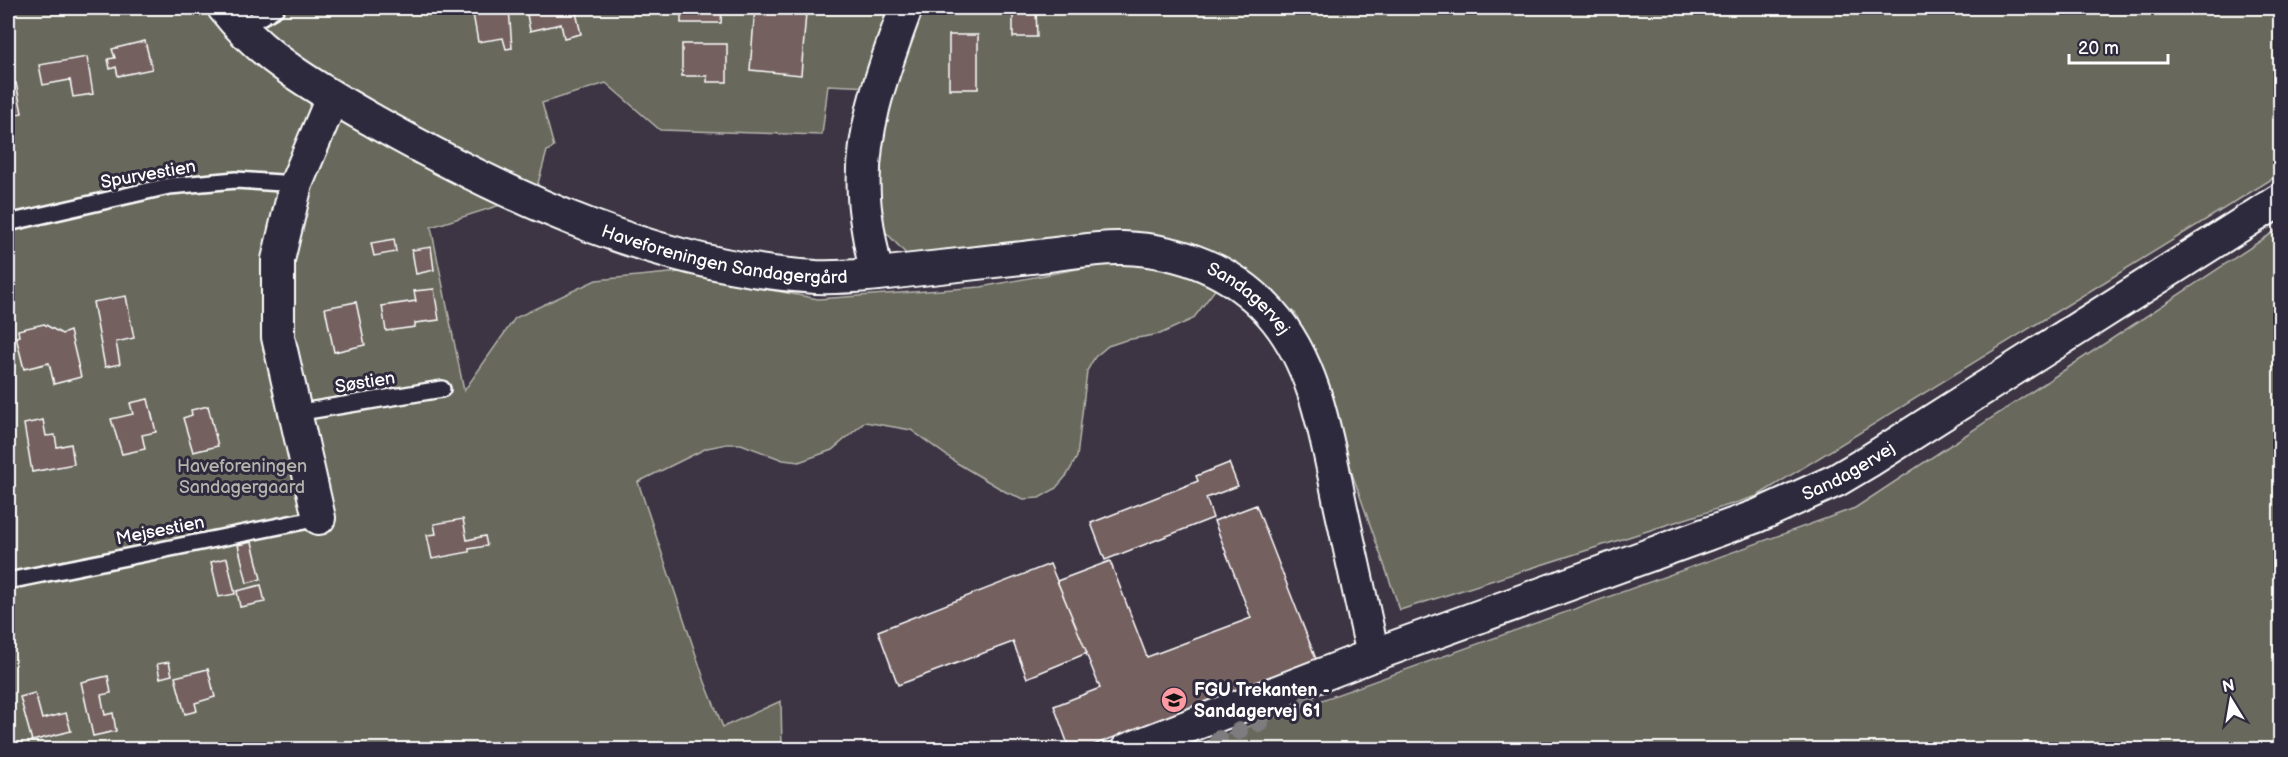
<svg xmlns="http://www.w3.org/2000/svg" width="2288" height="757" font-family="'Balsamiq Sans',sans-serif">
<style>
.green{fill:#68695b;stroke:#b4b4ad;stroke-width:1.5}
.building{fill:#756161;stroke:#fff;stroke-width:1.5}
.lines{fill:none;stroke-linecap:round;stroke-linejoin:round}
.service-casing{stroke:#fff;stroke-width:20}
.minor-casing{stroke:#fff;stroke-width:36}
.service{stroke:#2f2a3d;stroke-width:15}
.minor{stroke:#2f2a3d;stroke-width:32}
.tree{fill:#7e7b7e}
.labels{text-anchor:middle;stroke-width:6;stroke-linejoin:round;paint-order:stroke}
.street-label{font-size:18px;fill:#fff;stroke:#2f2a3d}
.park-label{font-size:18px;fill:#b4b4ad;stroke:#2f2a3d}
.poi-label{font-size:18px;font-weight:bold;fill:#fff;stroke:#2f2a3d;text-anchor:start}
</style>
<rect width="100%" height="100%" fill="#3d3544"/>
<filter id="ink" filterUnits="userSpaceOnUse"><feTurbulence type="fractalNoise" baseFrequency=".0167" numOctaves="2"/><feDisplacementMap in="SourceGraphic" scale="12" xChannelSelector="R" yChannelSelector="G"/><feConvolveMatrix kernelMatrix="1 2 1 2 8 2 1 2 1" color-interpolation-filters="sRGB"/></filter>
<g filter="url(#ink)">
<g class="green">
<polygon points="8,8 2280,8 2280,174 1757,496 1400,610 1296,314 1214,254 909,257 881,227 877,156 893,88 828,85 822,135 660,130 606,83 542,103 554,147 547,151 535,194 431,227 464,391 515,318 596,280 680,272 818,299 981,287 1104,264 1185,267 1220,283 1193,319 1160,334 1126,340 1108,346 1095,357 1087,371 1077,457 1067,475 1055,489 1039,498 1024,499 1006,492 957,463 911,430 865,422 832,450 799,462 783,460 741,444 727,444 707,448 638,482 705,682 723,727 781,701 782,749 8,749"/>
<polygon points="2280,228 2280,749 1186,749 1855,508"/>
</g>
<g class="building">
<polygon points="472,8 509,8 512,48 506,49 503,38 478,42"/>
<polygon points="533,8 575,8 581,34 564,38 561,24 530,31 526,9"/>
<polygon points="681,8 722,8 721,23 681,23"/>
<polygon points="755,8 806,13 801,75 750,70"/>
<polygon points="1013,8 1036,8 1037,37 1013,37"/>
<rect x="949" y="35" width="29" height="54"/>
<polygon points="145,41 152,69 118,76 116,67 110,69 108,59 115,58 112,49"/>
<polygon points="682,44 727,44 727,82 707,82 707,76 682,76"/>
<polygon points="87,57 93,94 73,97 70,80 43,85 39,65"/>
<polygon points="16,83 22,113 8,116 8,85"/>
<polygon points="394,239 396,252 374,256 371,243"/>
<polygon points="431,247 434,270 416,274 412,250"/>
<polygon points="434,289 439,320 415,323 415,327 386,331 382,306 416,301 414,291"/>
<polygon points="126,296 134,338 116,342 120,364 105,367 93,302"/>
<polygon points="356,302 365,345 334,352 325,308"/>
<polygon points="44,324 62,334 70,331 81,377 54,384 49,363 24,369 16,337 19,336 18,330"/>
<polygon points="148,399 156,432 142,435 145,449 122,454 111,419 133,414 130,403"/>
<polygon points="208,406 218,446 193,452 183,418 192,415 191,410"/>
<polygon points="43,420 46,436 55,435 57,447 71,444 74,464 32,472 24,424"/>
<polygon points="1229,463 1238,486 1206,498 1213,518 1105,560 1091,523 1198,481 1196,476"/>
<polygon points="8,465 13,493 8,494"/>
<polygon points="1256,505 1316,659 1081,750 1070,750 1054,706 1100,688 1057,581 1110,561 1147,657 1251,618 1214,521"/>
<polygon points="463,519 467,540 485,536 487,546 469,549 469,552 432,559 427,535 436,534 434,524"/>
<polygon points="252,542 261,579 247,583 238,545"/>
<polygon points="227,558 235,594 219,597 211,562"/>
<polygon points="1050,564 1087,653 1027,678 1013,642 898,685 878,631"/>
<polygon points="261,585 265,602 240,607 237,591"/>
<polygon points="169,662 172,675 160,678 157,664"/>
<polygon points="208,669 215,697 195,703 197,711 185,714 175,677"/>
<polygon points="108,676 111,693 101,695 105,715 113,713 116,731 93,736 81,682"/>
<polygon points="35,693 42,719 66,713 71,731 32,741 20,697"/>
</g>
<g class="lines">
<g class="service-casing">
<g id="service">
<polyline points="240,29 276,8"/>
<polyline points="8,223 169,186 236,180 296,184"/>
<polyline points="295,413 442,389"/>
<polyline points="8,581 319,518"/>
</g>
</g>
<g class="minor-casing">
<g id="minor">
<path id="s1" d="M224,8C264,60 323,92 379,124C513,199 660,268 816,277C848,278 881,274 913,270C956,265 998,261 1040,256C1067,253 1096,247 1123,248C1180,250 1232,270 1270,312C1317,364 1327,442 1341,508C1352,557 1362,606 1373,655"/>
<path d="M876,274C872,249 865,222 864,196C860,129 884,69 906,8"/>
<polyline points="319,518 278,337 278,260 296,184 332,98"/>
<path id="s2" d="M1127,750L1373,655L1757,516L1837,480L1869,461L2280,200"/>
</g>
</g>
<use href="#service" class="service"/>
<use href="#minor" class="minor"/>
</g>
<g class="tree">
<circle cx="1307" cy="703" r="9"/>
<circle cx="1259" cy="723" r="9"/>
<circle cx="1239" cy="731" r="9"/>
<circle cx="1219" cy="739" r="9"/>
</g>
</g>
<defs>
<g id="school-disc" transform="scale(1.35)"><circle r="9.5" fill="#ff9aa2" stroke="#2f2a3d"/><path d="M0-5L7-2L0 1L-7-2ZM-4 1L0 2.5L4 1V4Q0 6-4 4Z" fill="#111"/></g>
</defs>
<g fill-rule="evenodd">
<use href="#school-disc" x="1174" y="700"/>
</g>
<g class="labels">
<g class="street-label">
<text transform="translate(148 174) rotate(-10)" y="6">Spurvestien</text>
<text dy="6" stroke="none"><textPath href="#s1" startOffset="568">Haveforeningen Sandagergård</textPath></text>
<text dy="6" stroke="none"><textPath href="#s1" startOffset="1110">Sandagervej</textPath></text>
<text transform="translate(365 382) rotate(-9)" y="6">Søstien</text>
<text dy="6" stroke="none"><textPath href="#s2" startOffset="774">Sandagervej</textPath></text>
<text transform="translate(160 530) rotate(-11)" y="6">Mejsestien</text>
</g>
<g class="park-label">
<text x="242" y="472">Haveforeningen<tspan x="242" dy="21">Sandagergaard</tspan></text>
</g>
<g class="poi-label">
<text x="1194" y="696">FGU Trekanten -<tspan x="1194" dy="21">Sandagervej 61</tspan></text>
</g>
</g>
<rect width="2288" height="757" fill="none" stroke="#2f2a3d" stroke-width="30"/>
<rect x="15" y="15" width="2258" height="727" fill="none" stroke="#fff" stroke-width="2" filter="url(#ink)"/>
<g transform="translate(2231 700) rotate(349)" stroke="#2f2a3d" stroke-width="4.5" paint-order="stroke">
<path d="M0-4.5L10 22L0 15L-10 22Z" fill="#ffffff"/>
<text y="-9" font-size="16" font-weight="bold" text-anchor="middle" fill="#ffffff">N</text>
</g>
<path d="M2069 54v9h99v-9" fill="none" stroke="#ffffff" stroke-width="3"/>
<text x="2078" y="54" font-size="18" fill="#ffffff" stroke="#2f2a3d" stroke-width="4.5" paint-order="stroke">20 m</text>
</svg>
